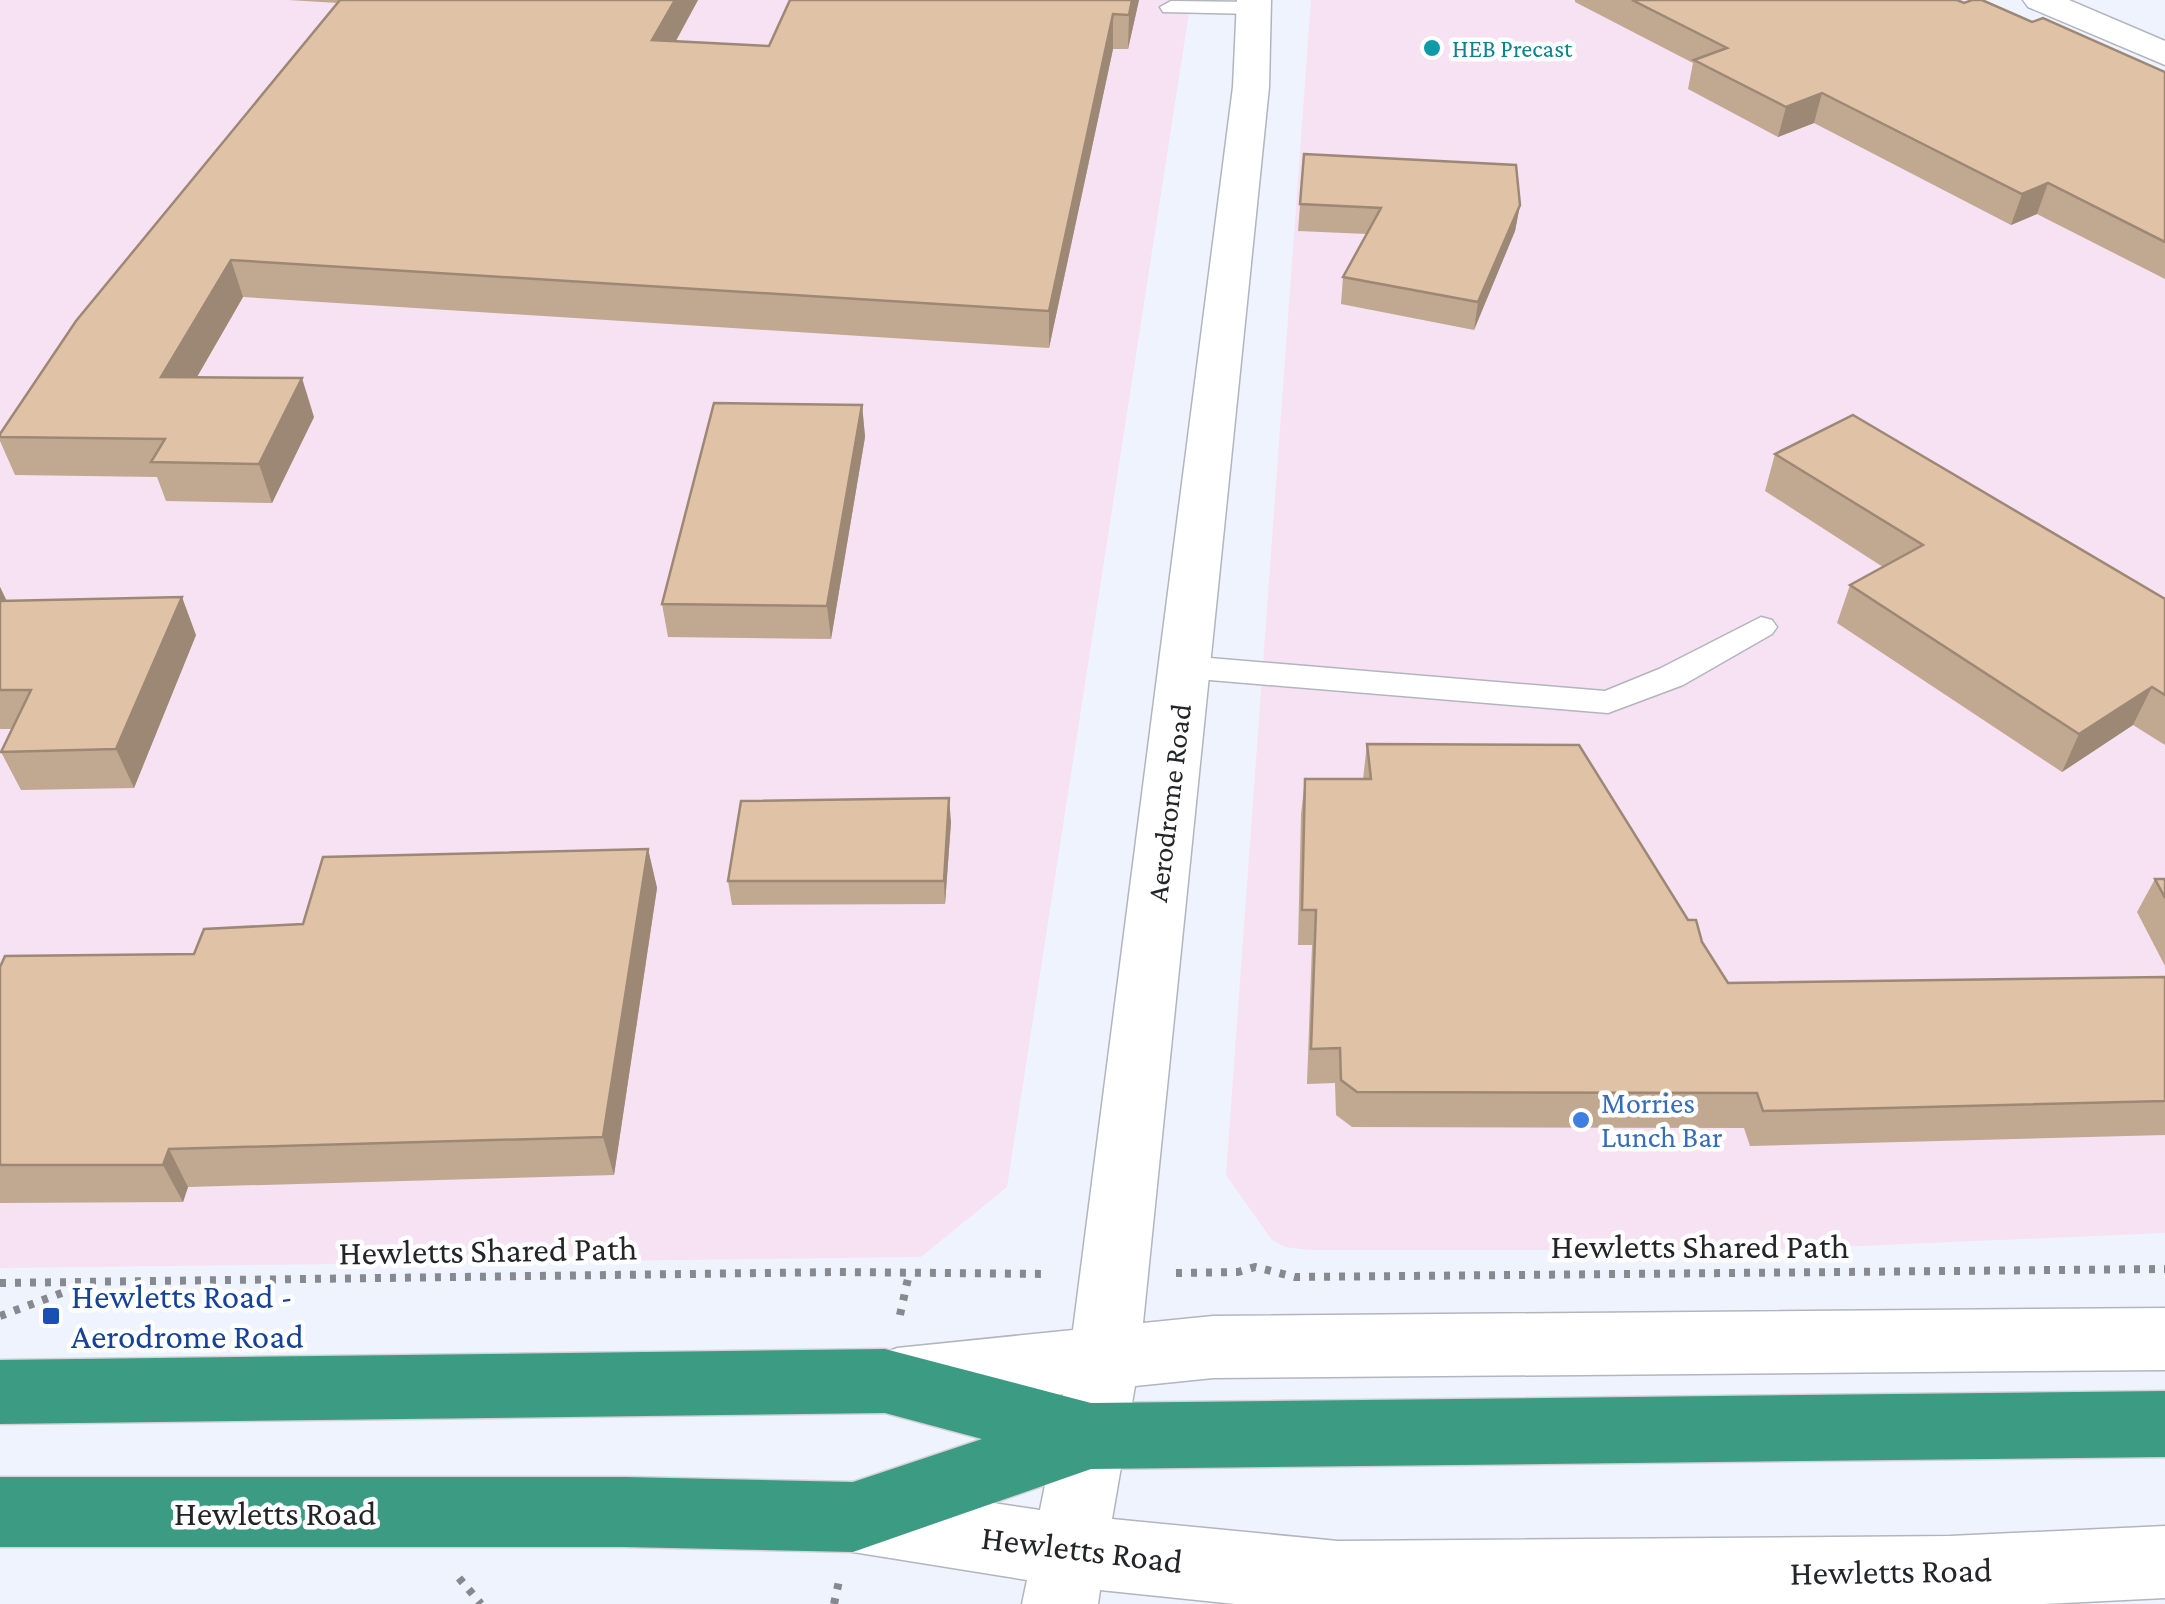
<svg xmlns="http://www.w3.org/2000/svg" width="2165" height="1604" font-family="'Crimson Pro',serif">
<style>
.industrial{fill:#f6e2f2}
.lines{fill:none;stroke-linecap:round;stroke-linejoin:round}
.lane-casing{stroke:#b2b5be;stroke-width:3}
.secondary-casing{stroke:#b2b5be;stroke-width:3}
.highway-casing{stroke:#d3d3d4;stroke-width:3}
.path{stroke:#878990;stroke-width:8;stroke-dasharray:6 9;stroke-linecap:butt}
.lane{fill:#fff;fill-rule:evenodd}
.secondary{fill:#fff;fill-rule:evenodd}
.highway{fill:#3c9b83;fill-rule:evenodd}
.wall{fill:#c1a890}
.shaded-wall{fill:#9d8875}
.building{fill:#e0c3a7;stroke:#9d8875;stroke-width:2.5}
.culture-dot{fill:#0f9aa8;stroke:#fff;stroke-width:4}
.shop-dot{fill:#3f7fe0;stroke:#fff;stroke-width:4}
.transit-dot{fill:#1a4fb4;stroke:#fff;stroke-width:4}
.labels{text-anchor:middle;stroke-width:9;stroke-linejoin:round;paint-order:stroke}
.far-culture-label{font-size:25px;fill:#0d838f;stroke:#fff;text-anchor:start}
.street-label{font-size:30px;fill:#242529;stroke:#fff}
.shop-label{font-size:30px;fill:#366cbe;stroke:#fff;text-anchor:start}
.near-street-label{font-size:35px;fill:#242529;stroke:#fff}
.near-transit-label{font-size:35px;fill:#164399;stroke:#fff;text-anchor:start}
</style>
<rect width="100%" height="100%" fill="#eff3fd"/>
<g class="industrial">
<polygon points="0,0 1191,0 1007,1187 921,1257 0,1268"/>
<polygon points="1311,0 1964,0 2165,89 2165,1233 1766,1250 1308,1250 1285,1247 1272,1240 1226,1175"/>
</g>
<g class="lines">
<g class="lane-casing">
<g id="lane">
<polygon points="1171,1 1256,2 1267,8 1256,14 1163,12 1160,7"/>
<polygon points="1761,617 1772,620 1777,627 1772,634 1683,685 1608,713 1186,678 1174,675 1170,667 1174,659 1186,656 1605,691 1659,669"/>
</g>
</g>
<g class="secondary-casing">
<g id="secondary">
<polygon points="1237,0 1271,0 1269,87 1143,1323 1213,1316 2165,1308 2165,1370 1213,1378 1135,1386 1112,1519 1338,1541 1950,1536 2165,1526 2165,1598 2044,1604 1235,1604 1100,1590 1098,1604 1022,1604 1027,1580 853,1552 827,1542 816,1517 827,1492 853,1482 1040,1510 1063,1394 897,1412 872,1402 862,1380 872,1358 897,1348 1073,1330 1233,87"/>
<polygon points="2023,0 2069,0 2165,41 2165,65 2028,7"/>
</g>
</g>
<g class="highway-casing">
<polygon id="highway" points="885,1349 1091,1403 2165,1391 2165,1457 1091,1469 853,1552 624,1547 0,1547 0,1477 624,1477 853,1482 982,1439 885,1413 0,1424 0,1360"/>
</g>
<g class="path">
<polyline points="1176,1273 1238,1272 1255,1267 1295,1277 2165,1269"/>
<polyline points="0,1283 839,1272 1049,1274"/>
<polyline points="900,1315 909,1274"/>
<polyline points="0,1316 83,1285"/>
<polyline points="459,1578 481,1604"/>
<polyline points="834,1604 839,1581"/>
</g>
<use href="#lane" class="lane"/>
<use href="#secondary" class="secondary"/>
<use href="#highway" class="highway"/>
</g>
<g class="wall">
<polygon points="288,0 698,0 676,41 769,46 790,0 1139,0 1128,49 1113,49 1049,348 243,297 197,377 314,417 272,503 166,501 157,477 15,475 0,441 0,434 338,3"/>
<polygon points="1575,0 1957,0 2032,22 2165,72 2165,279 2037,214 2011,225 1814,123 1778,137 1688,89 1693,63 1575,2"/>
<polygon points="1304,154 1520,205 1515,231 1474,330 1341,304 1343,277 1367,234 1298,231"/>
<polygon points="862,405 865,437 831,639 668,637 662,604"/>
<polygon points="1775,454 2165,599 2165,745 2133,725 2062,772 1837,623 1850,585 1883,567 1765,491"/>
<polygon points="0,587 7,601 196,635 134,788 21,790 1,752 12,729 0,729"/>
<polygon points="1367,744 1702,942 1728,983 2165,977 2165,1135 1750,1146 1744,1128 1352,1127 1336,1115 1335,1083 1307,1084 1312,945 1298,945 1301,814 1305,779 1363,779"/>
<polygon points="951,822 945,904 732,905 728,881"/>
<polygon points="648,849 657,888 614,1175 188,1187 183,1202 0,1203 0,967 194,954 303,924"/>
<polygon points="2155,879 2165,879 2165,966 2137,912"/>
</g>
<g class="shaded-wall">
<polygon points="675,0 698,0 657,75 652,40"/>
<polygon points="1132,0 1139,0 1128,49 1129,15"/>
<polygon points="1113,14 1113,49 1049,348 1049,311"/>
<polygon points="1822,93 1814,123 1778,137 1786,107"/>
<polygon points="2048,183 2037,214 2011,225 2022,194"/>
<polygon points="1520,205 1515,231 1474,330 1478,302"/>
<polygon points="231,260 243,297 175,415 161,377"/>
<polygon points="302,378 314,417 272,503 259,464"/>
<polygon points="862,405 865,437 831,639 827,606"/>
<polygon points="0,587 16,621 0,625"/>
<polygon points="182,597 196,635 134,788 116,749"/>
<polygon points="2152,687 2133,725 2062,772 2079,734"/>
<polygon points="949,798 951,822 945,904 944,881"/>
<polygon points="648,849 657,888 614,1175 603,1137"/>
<polygon points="169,1149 188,1187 183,1202 163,1165"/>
</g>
<g class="building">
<polygon points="340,0 675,0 652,40 769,46 790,0 1132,0 1129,15 1113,14 1049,311 231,260 161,377 302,378 259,464 151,462 165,439 0,437 0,434 76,321"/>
<polygon points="1632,0 1957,0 1964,3 1972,0 1982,0 2032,22 2043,18 2165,72 2165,242 2048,183 2022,194 1822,93 1786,107 1694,60 1727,48"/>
<polygon points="1304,154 1516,165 1520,205 1478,302 1343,277 1381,208 1300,204"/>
<polygon points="714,403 862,405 827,606 662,604"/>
<polygon points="1853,415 2165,599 2165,695 2152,687 2079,734 1850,585 1923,545 1775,454"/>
<polygon points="182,597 116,749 1,752 31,690 0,690 0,601"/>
<polygon points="1367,744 1579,745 1688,920 1696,920 1702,942 1728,983 2165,977 2165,1101 1763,1111 1757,1093 1357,1092 1341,1080 1340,1048 1311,1049 1316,910 1302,910 1305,779 1371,779"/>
<polygon points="949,798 944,881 728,881 741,801"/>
<polygon points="648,849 603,1137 169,1149 163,1165 0,1165 0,967 5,956 194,954 204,929 303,924 323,857"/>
<polygon points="2155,879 2165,879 2165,898"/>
</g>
<circle class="culture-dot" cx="1432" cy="48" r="10"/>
<circle class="shop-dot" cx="1581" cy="1120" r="10"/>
<rect class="transit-dot" x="41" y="1306" width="20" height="20" rx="5"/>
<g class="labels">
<g class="far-culture-label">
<text x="1452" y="57">HEB Precast</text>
</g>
<g class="street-label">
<text transform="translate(1169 803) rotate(-83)" y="10">Aerodrome Road</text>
</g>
<g class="shop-label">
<text x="1601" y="1113">Morries<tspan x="1601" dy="34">Lunch Bar</tspan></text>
</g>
<g class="near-street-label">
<text x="1700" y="1258">Hewletts Shared Path</text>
<text transform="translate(488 1250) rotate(-1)" y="12">Hewletts Shared Path</text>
<text x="275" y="1525">Hewletts Road</text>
<text transform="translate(1082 1549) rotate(7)" y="12">Hewletts Road</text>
<text transform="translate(1891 1571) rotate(-1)" y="12">Hewletts Road</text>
</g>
<g class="near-transit-label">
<text x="71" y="1308">Hewletts Road -<tspan x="71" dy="40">Aerodrome Road</tspan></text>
</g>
</g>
</svg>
